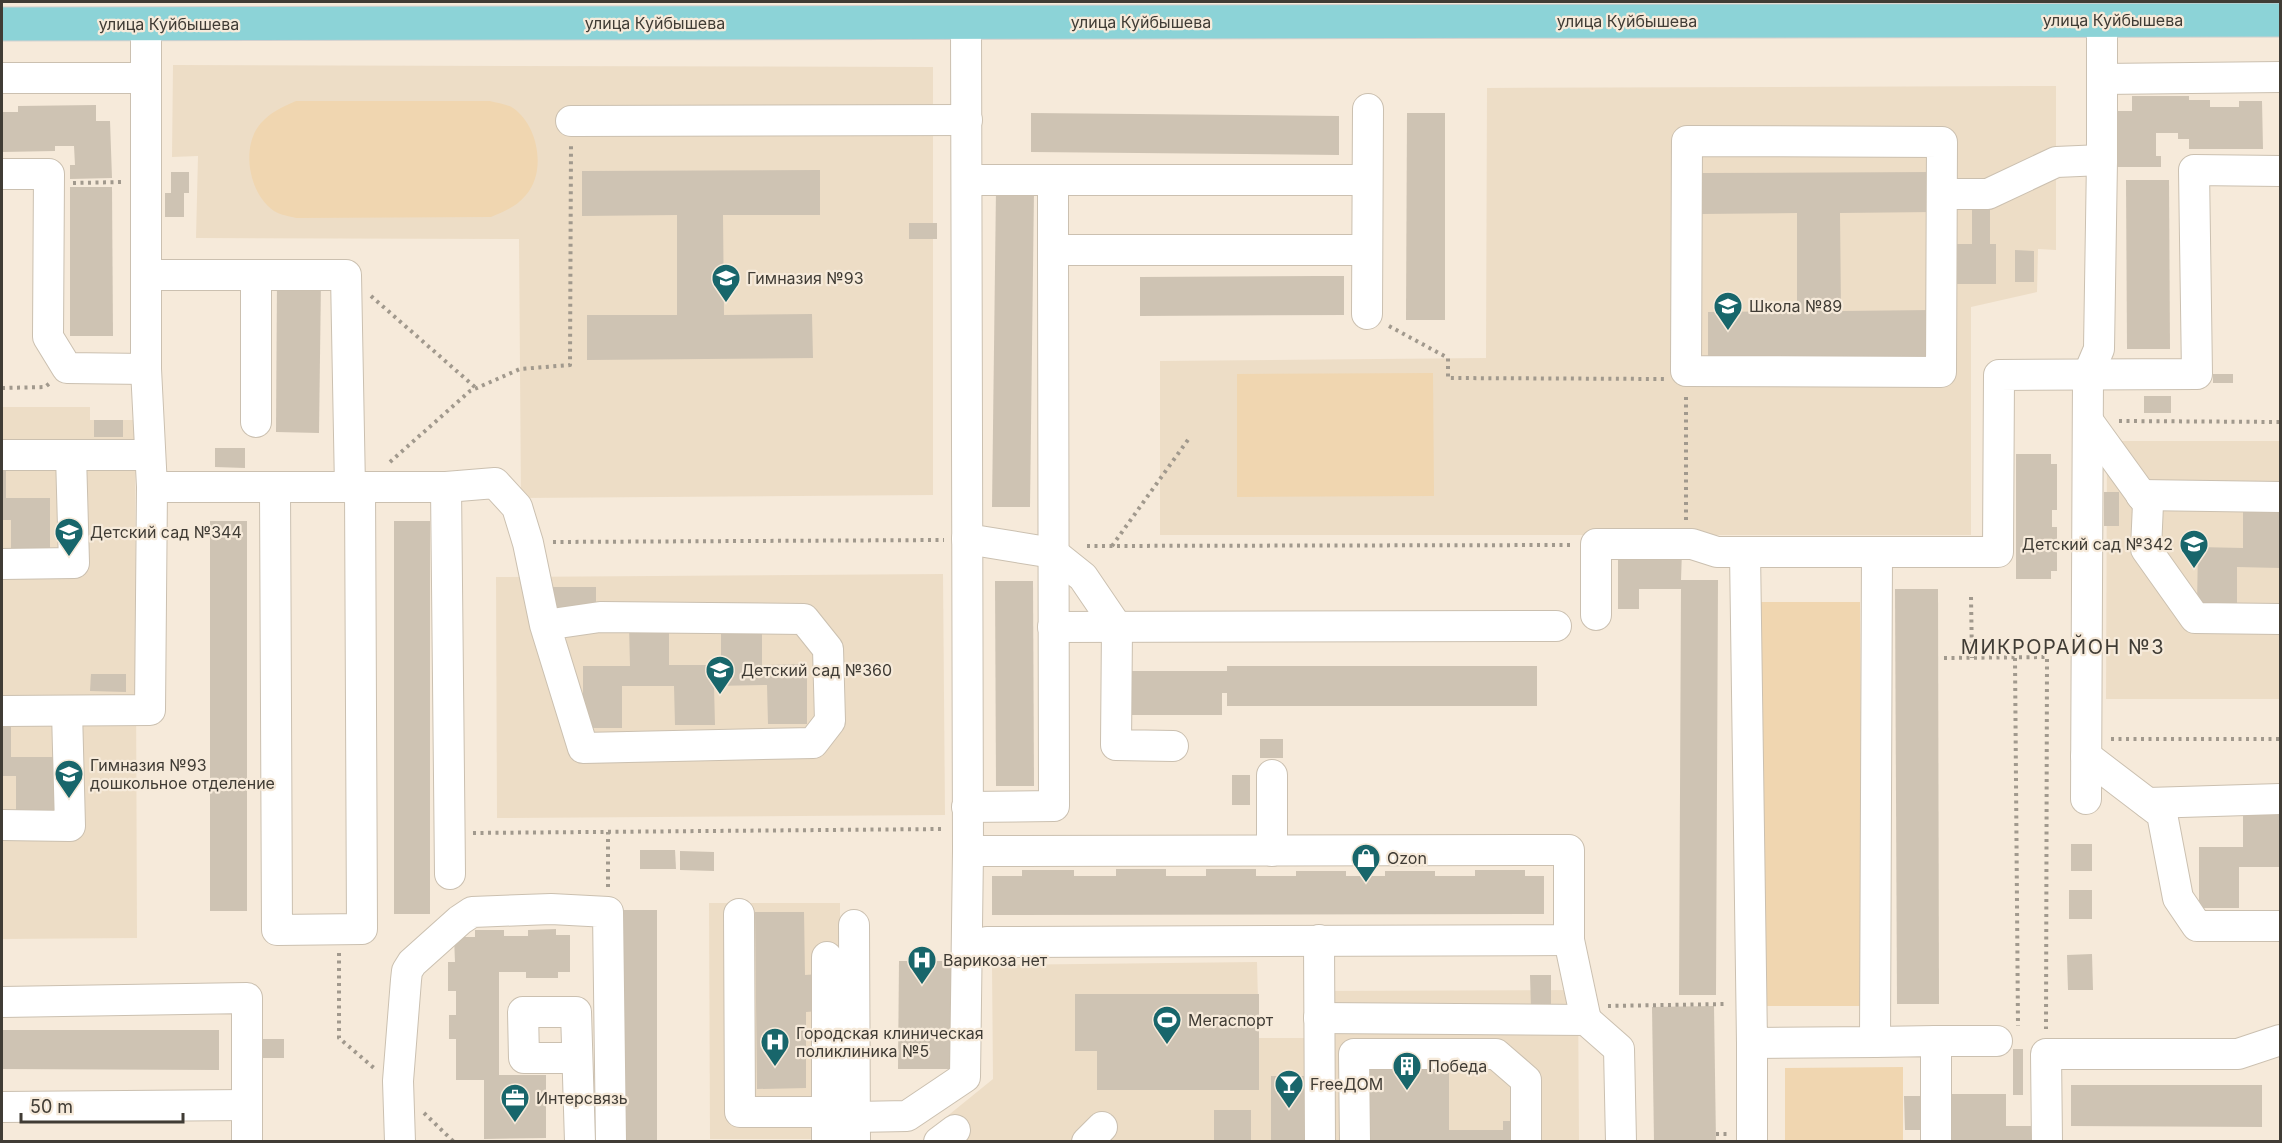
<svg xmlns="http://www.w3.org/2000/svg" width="2282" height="1143" font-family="Inter,sans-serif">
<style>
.built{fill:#edddc6}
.green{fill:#f0d6b0}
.building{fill:#cec3b3}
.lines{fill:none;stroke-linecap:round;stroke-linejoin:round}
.minor-casing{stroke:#cbc0b0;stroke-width:32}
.major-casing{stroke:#d1d0cf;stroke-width:35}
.path{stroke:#a1998d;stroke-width:4;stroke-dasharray:3 4.5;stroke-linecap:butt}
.minor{stroke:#fff;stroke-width:30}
.major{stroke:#8cd3d7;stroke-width:33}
.labels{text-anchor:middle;stroke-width:4.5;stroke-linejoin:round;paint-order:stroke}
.street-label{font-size:16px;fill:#403c35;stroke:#f6eada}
.poi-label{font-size:16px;fill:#403c35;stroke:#f6eada;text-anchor:start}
.quarter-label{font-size:20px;letter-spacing:1.5px;fill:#403c35;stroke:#f6eada}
</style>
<rect width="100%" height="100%" fill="#f6eada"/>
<g class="built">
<polygon points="173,65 933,67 933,495 521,498 519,239 196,238 198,156 172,157"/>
<polygon points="2056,86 2056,250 2038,249 2037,292 1971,307 1971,535 1160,535 1160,361 1486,358 1487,88"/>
<polygon points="2,407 90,407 90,420 135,420 137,938 2,939"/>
<polygon points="2107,441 2280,441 2280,699 2106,699"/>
<polygon points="943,574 945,815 497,818 496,577"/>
<polygon points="709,903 840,903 840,1139 710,1139"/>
<polygon points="1257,962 1259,1038 1306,1038 1307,1141 963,1141 940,1122 993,1079 992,965"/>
<polygon points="1578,990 1579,1141 1313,1141 1312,991"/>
</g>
<g class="green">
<path d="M296,101H490C497,103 507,104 513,108C538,125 547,171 526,195C516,207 505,211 491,217L296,218C289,216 280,215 274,211C249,194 240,147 261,123C271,112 282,107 296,101Z"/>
<polygon points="1433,373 1434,496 1237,497 1237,374"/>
<polygon points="1760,602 1860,602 1862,1006 1762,1006"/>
<polygon points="1903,1067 1903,1141 1785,1141 1785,1068"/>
</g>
<g class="building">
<polygon points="2132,96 2189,96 2189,100 2210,100 2210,107 2239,107 2239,101 2262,101 2263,149 2189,149 2189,139 2178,139 2178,133 2156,133 2156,156 2161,156 2161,167 2115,167 2115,111 2132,111"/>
<polygon points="96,105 96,121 110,121 112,178 70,179 70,165 75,165 74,146 55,146 55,151 2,152 2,112 18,112 18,106"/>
<polygon points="1031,113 1339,116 1339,155 1031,152"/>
<polygon points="1407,113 1445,113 1445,320 1406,320"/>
<polygon points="820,170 820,215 723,215 724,315 812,314 813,358 587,360 587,315 677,315 677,215 582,216 582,171"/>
<polygon points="171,172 189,172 189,193 184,193 184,217 165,217 165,193 171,193"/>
<polygon points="1934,172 1934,212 1840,213 1841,311 1933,310 1934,357 1708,358 1708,312 1797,311 1797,213 1701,214 1701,173"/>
<polygon points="2126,180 2169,180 2170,349 2127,349"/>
<polygon points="70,187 112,187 113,336 70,336"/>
<polygon points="996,189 1034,190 1030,507 992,507"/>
<polygon points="1972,208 1990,208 1990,244 1996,244 1996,284 1957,284 1957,244 1972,244"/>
<rect x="909" y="223" width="28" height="16"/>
<polygon points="2015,250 2034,251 2034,282 2015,282"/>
<polygon points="1317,276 1344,276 1344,315 1140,316 1140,277"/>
<polygon points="277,280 321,280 319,433 276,432"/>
<rect x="2213" y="374" width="20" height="9"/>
<rect x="2144" y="396" width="27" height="17"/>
<rect x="94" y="420" width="29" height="17"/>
<polygon points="215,448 245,448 245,468 215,467"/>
<polygon points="2016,454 2051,454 2051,464 2057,464 2057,510 2052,510 2052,527 2057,527 2057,571 2051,571 2051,579 2016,579"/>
<polygon points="2,458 6,458 6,498 50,498 50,559 11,559 11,520 2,520"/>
<rect x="2104" y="492" width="15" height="34"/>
<polygon points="2243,506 2280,506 2280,568 2237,567 2237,606 2197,606 2198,547 2243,548"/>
<rect x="210" y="521" width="37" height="390"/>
<rect x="394" y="521" width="36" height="393"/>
<polygon points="1618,550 1682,551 1681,580 1718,580 1716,995 1679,995 1681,589 1639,589 1639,609 1618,609"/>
<polygon points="995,581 1033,581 1034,786 996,786"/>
<rect x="549" y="587" width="47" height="20"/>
<polygon points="1895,589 1938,589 1939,1004 1897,1004"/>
<polygon points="721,624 762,624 762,665 807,664 807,724 768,724 767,685 714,686 715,725 675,725 674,686 622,686 622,728 583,728 583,666 630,666 629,626 669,626 669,665 721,665"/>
<polygon points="1227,666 1537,666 1537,706 1227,706 1227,693 1222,693 1222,715 1128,715 1128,671 1227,671"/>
<polygon points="91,674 126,674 126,692 90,691"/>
<polygon points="2,716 11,716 11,757 54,757 54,816 16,816 16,776 2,776"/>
<rect x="1260" y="739" width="23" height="19"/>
<rect x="1232" y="775" width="18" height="30"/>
<polygon points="2243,808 2280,808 2280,867 2239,867 2239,908 2199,908 2199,847 2243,847"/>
<rect x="2071" y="844" width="21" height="27"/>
<polygon points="640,850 675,850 676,869 640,869"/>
<polygon points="680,851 714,852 714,871 680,870"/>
<polygon points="1116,869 1166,869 1166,876 1206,876 1206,869 1256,869 1256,876 1296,876 1296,871 1346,871 1346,876 1385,876 1385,871 1435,871 1435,876 1475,876 1475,870 1525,870 1525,876 1544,876 1544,914 992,915 992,876 1022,876 1022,870 1074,870 1074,876 1116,876"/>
<rect x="2069" y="890" width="23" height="29"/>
<polygon points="617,910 657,910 657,1142 618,1142"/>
<polygon points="755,912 804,912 805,975 819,974 819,1011 806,1012 806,1088 757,1089"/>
<polygon points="556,929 556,935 570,935 570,972 558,972 558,978 526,978 526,972 499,972 499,1075 546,1075 546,1138 484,1139 484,1080 456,1080 456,1039 449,1039 449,1015 456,1015 456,991 448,991 448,962 455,962 454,937 475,937 475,930 504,930 504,936 528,936 528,930"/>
<polygon points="2092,954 2093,990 2068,990 2067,955"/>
<polygon points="899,961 954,961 954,1069 898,1069"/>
<polygon points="1530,975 1551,975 1551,1008 1531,1008"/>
<polygon points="1075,994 1259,994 1259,1090 1097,1090 1097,1051 1075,1051"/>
<polygon points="1714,1006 1716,1142 1654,1142 1652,1007"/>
<polygon points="2,1030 219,1030 219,1070 2,1069"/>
<rect x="254" y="1039" width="30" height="19"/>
<rect x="2013" y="1049" width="10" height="46"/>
<polygon points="1365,1062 1449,1062 1449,1130 1503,1130 1503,1121 1513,1121 1513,1142 1365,1142"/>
<rect x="1271" y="1076" width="36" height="66"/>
<polygon points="2071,1085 2262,1085 2262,1127 2071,1126"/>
<polygon points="1947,1094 2006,1094 2006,1126 2034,1126 2034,1142 1948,1142"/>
<polygon points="1904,1096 1929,1096 1930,1130 1905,1130"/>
<rect x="1214" y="1110" width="37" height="32"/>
</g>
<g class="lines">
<g class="minor-casing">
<g id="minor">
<polyline points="966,23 968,851 1569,850 1569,940 987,942"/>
<polyline points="2,78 146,78"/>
<polyline points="2102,79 2280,77"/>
<polyline points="571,121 967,120"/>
<polygon points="1687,141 1942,142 1941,372 1686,371"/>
<polyline points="2,174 49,174 48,337 67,368 146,369"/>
<polyline points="967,180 1367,180"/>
<polyline points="1053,180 1053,250"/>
<polyline points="1942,194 1988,194 2056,162 2102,160"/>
<polyline points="146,275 346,275 350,488"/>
<polyline points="256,275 256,422"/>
<polyline points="1367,314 1368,109"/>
<polyline points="2088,421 2148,504 2146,549 2195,618 2280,619"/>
<polyline points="2,455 150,455"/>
<polyline points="152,487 446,487 495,483 517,507 528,543 545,625 583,748 813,743 830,721 828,649 804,619 600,617 545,625"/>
<polyline points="446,487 450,874"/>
<polyline points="275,489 277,930 362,929 360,488"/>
<polyline points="2141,495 2280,497"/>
<polyline points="967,539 1053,553 1083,577 1117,627 1116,745 1173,746"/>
<polyline points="1745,552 1752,1043 1875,1042 1877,552"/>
<polyline points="2,564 74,563 71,455"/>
<polyline points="1596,615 1596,544 1692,544 1717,552 1998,552 1999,375 2197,374 2194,170 2280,171"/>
<polyline points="1053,627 1556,626"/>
<polyline points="2,711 150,710 152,487 146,369 146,24"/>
<polyline points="2086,756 2162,814 2178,898 2197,926 2280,926"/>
<polyline points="1272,775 1272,851"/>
<polyline points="2086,799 2088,375 2099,349 2102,160 2102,20"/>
<polyline points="2148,803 2280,799"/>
<polyline points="967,807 1054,806 1053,250 1367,250"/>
<polyline points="2,825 70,826 67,711"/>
<polyline points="739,914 740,1112 827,1112"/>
<polyline points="854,925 855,1142"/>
<polyline points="1319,940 1320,1142"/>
<polyline points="1569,940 1586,1020"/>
<polyline points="827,957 827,1139 828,1142"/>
<polyline points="2,1002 247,998 247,1142"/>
<polyline points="1319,1018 1586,1020 1619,1049 1621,1142"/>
<polyline points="1936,1041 1997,1041"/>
<polyline points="1875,1042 1936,1041 1936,1142"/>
<polyline points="1752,1043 1752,1142"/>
<polyline points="577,1058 524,1058 523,1012 576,1012 580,1142"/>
<polyline points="2,1107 247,1105"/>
<polyline points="855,1117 907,1116 965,1077 968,851"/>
<polyline points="400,1142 398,1081 406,980 407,971 412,963 460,920 472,912 551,909 608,912 611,1142"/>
<polyline points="939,1142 955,1130"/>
<polyline points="1087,1142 1102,1127"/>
<polyline points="1355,1142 1354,1054 1496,1054 1526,1080 1526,1142"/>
<polyline points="2047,1142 2046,1054 2238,1054 2280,1040"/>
</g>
</g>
<g class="major-casing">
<polyline id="major" points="2,24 2280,20"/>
</g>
<g class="path">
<polyline points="73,183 123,182"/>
<polyline points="371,296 476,388"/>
<polyline points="1389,326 1448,358 1448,378 1665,379"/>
<polyline points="2,388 45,387 50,383"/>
<polyline points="2119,421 2280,422"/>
<polyline points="390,462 470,391 520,369 570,365 571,146"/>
<polyline points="1686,520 1686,395"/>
<polyline points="553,542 944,540"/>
<polyline points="1087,546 1571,545"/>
<polyline points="1112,546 1190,437"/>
<polyline points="1971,597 1972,658"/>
<polyline points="1944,658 2047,657 2046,1029"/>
<polyline points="2015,658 2018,1026"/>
<polyline points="2111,739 2280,739"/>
<polyline points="473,833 943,829"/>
<polyline points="608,887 608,832"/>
<polyline points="339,953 339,1038 374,1068"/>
<polyline points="1608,1006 1726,1004"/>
<polyline points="424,1113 454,1142"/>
<polyline points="1716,1134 1727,1134"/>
</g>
<use href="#minor" class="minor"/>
<use href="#major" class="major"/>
</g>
<defs>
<g id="school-pin" transform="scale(1.5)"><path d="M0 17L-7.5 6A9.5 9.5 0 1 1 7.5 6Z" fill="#18666b" stroke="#f6eada"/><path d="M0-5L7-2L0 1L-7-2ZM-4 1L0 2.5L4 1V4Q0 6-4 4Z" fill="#fff"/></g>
<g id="shop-pin" transform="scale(1.5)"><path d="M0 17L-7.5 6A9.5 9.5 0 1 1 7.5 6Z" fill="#18666b" stroke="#f6eada"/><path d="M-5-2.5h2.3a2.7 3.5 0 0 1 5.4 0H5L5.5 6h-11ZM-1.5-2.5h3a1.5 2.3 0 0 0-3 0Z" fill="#fff"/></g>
<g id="hospital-pin" transform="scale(1.5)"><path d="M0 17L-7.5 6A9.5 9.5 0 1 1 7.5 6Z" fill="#18666b" stroke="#f6eada"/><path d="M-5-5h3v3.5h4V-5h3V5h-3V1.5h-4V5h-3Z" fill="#fff"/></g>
<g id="stadium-pin" transform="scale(1.5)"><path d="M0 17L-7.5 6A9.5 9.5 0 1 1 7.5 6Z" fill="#18666b" stroke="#f6eada"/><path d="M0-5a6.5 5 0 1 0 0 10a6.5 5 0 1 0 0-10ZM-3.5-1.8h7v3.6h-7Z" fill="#fff"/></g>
<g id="building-pin" transform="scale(1.5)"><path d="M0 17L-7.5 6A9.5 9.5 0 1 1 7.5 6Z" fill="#18666b" stroke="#f6eada"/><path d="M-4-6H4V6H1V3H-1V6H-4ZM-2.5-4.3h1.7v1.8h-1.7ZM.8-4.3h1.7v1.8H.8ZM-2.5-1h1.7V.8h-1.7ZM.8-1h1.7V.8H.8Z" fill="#fff"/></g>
<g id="bar-pin" transform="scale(1.5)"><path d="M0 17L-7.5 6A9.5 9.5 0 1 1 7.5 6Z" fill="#18666b" stroke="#f6eada"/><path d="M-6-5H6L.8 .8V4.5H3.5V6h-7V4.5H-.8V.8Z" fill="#fff"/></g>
<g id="office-pin" transform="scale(1.5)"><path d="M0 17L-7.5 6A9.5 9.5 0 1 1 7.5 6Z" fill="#18666b" stroke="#f6eada"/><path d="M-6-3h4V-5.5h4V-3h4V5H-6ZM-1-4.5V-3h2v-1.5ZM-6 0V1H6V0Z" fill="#fff"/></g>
</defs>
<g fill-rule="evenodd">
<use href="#school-pin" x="726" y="278"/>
<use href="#school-pin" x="1728" y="306"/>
<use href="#school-pin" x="69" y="532"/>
<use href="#school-pin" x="2194" y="544"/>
<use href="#school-pin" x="720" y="670"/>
<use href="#school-pin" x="69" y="774"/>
<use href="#shop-pin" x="1366" y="858"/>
<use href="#hospital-pin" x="922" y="960"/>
<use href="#stadium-pin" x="1167" y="1020"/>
<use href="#hospital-pin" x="775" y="1042"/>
<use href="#building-pin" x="1407" y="1066"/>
<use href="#bar-pin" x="1289" y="1084"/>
<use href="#office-pin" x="515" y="1098"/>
</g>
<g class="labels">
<g class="street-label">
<text x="2113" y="26">улица Куйбышева</text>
<text x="1627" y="27">улица Куйбышева</text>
<text x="1141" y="28">улица Куйбышева</text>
<text x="655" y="29">улица Куйбышева</text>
<text x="169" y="30">улица Куйбышева</text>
</g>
<g class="poi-label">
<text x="747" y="284">Гимназия №93</text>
<text x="1749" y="312">Школа №89</text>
<text x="90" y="538">Детский сад №344</text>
<text x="2173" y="550" text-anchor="end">Детский сад №342</text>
<text x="741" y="676">Детский сад №360</text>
<text x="90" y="771">Гимназия №93<tspan x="90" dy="18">дошкольное отделение</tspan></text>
<text x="1387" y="864">Ozon</text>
<text x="943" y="966">Варикоза нет</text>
<text x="1188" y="1026">Мегаспорт</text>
<text x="796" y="1039">Городская клиническая<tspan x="796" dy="18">поликлиника №5</tspan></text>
<text x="1428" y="1072">Победа</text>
<text x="1310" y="1090">FreeДОМ</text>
<text x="536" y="1104">Интерсвязь</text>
</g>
<g class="quarter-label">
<text x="2063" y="654">МИКРОРАЙОН №3</text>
</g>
</g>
<rect width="2282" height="1143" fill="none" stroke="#403c35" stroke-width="6"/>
<path d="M21 1113v9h162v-9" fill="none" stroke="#403c35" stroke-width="3"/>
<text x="30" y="1113" font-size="18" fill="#403c35" stroke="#f6eada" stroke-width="4.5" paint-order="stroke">50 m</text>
</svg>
